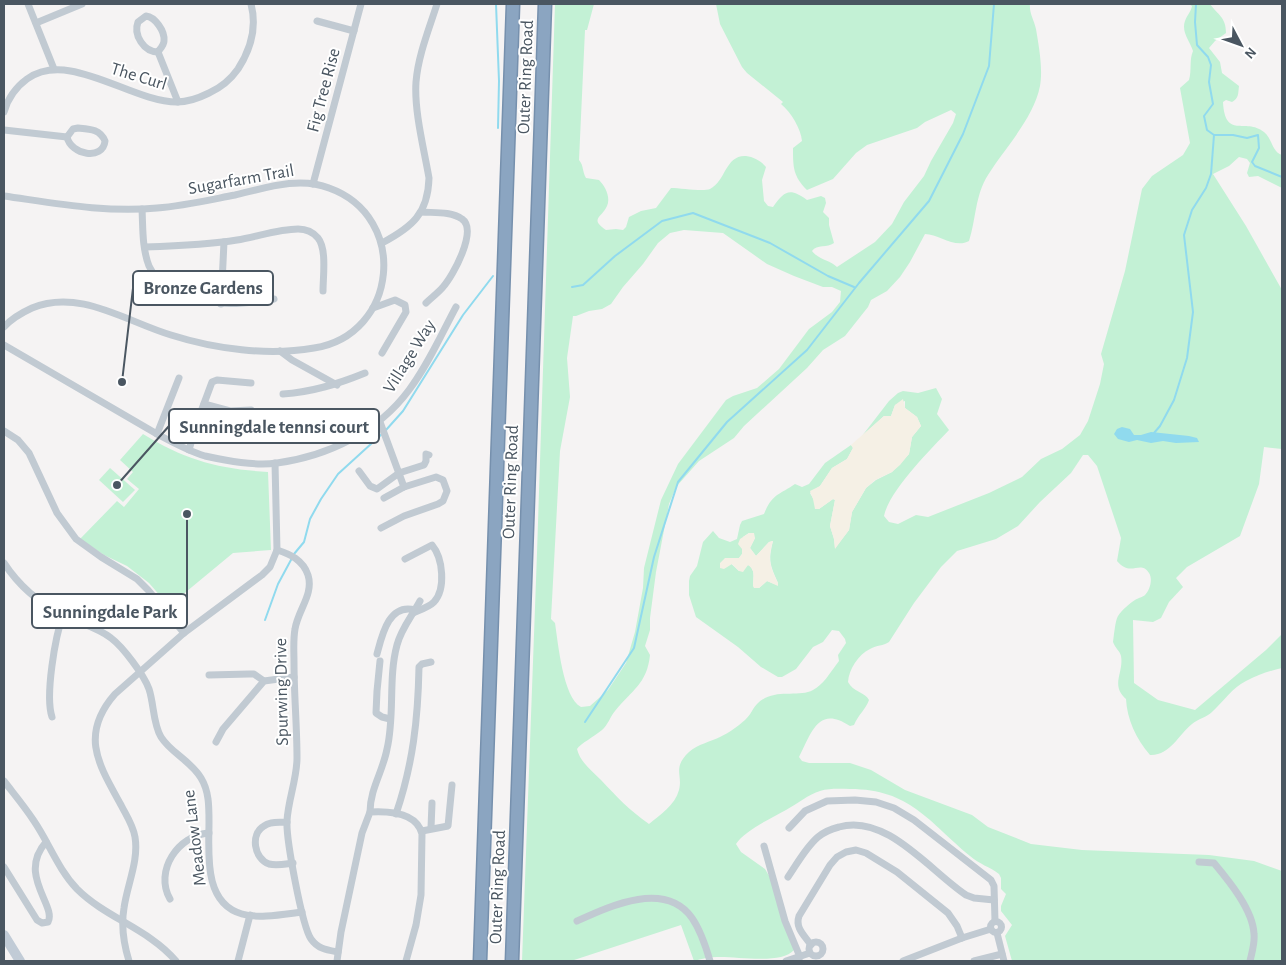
<svg xmlns="http://www.w3.org/2000/svg" width="1286" height="965" font-family="'Alegreya Sans',sans-serif">
<style>
.green{fill:#c3f1d5;fill-rule:evenodd}
.sand{fill:#f5f0e5}
.water{fill:#90daee}
.lines{fill:none;stroke-linecap:round;stroke-linejoin:round}
.stream{stroke:#90daee;stroke-width:2}
.highway-casing{stroke:#7690ad;stroke-width:15}
.street{stroke:#c1cad2;stroke-width:7}
.secondary{stroke:#c1cbd6;stroke-width:10}
.highway{stroke:#8ba5c1;stroke-width:12}
.labels{text-anchor:middle;stroke-width:4;stroke-linejoin:round;paint-order:stroke}
.street-label{font-size:18px;fill:#4a5661;stroke:#fff}
.leader{fill:none;stroke:#4a5661;stroke-width:2}
.callout-dot{fill:#4a5661;stroke:#fff;stroke-width:2}
.callout{fill:#fff;stroke:#4a5661;stroke-width:2}
.callout-label{font-size:19px;text-anchor:middle;font-weight:bold;fill:#4a5661}
</style>
<rect width="100%" height="100%" fill="#f5f3f3"/>
<g class="green">
<path d="M555,4H594L587,30H585L579,160C584,166 582,171 586,178L599,180C605,186 611,197 607,206C602,218 589,218 606,230L616,229L623,230L626,227L629,217L641,211L656,208L671,188C681,188 703,192 710,189C726,181 725,155 746,156C754,157 761,161 766,167L762,180L764,201L768,206L773,207C785,190 790,188 807,200L821,196L825,198L826,203L823,212L829,218V225L834,243C827,248 817,244 812,251C819,260 830,260 837,267L875,242L892,224L904,202L924,176L931,161L953,123L956,114L951,110L925,122L917,128L867,145L856,153L833,179L807,190C793,176 793,167 793,148L802,141C801,129 791,112 781,104L783,102L747,73L742,67L720,24L716,4H1030C1029,13 1034,20 1036,29C1039,47 1043,69 1040,86C1034,118 1004,149 988,175C975,195 976,220 969,241C955,249 939,234 925,234L910,262L900,277L887,291L871,300L868,307L845,336L823,350L807,368L744,426L734,438L699,461L676,487L669,504L656,572L650,618V630L645,646L650,655C647,684 632,690 615,711C610,717 608,725 602,730C595,736 580,744 577,749C580,762 592,771 601,780C617,797 629,810 649,824C660,815 675,805 679,790C683,775 672,768 689,752C698,744 710,742 720,737C729,733 738,726 745,720C754,712 752,705 765,698C781,690 800,697 813,690C823,685 830,673 836,665L839,661L838,655L846,643L845,639L839,631L832,630L823,642L813,647L796,669L782,677H778L761,667L738,647L696,617L689,595V581L690,576L697,566L703,542L713,531L719,538L730,542L737,539L740,525L742,521L764,514C772,494 779,495 795,484L802,487L809,484L825,463L851,445L853,448L847,459L832,468L820,486L810,493L819,509L833,499L835,500L830,526L834,539L835,548L849,530L852,512L866,488L876,480L892,472L909,454L912,437L921,426L917,417L905,408V401L895,405L891,416H884L862,436L889,401L898,393L903,391L918,393L936,388L942,399L937,414L949,430C930,450 889,491 884,516L889,522L898,524L916,515L928,517L989,493L1022,477L1041,459L1062,449L1080,435L1088,421L1100,384L1104,364L1101,354L1125,271L1142,189L1152,176L1183,155L1190,143L1180,88L1189,80C1192,70 1189,60 1193,51C1190,41 1181,32 1185,21C1187,15 1191,12 1192,6L1189,4H1210C1218,15 1226,17 1226,33L1215,41L1209,48L1220,62L1222,73L1239,86C1238,94 1239,98 1232,102L1226,100L1223,102C1225,140 1245,117 1264,132C1272,138 1272,152 1282,155V188L1258,176L1249,177L1247,173L1250,163L1247,159L1239,157L1229,166L1213,174L1246,226L1282,290V449L1264,447L1259,484L1240,536L1187,567L1176,578L1183,587L1169,602L1161,618L1153,622L1133,620L1134,683L1158,700L1195,710L1266,650L1282,634V668C1269,671 1258,675 1246,681C1233,687 1223,702 1212,712C1207,717 1198,719 1192,724C1179,734 1170,756 1150,755C1136,739 1127,719 1126,699C1110,685 1124,673 1121,656C1120,651 1115,648 1113,642C1114,636 1115,621 1118,616C1122,610 1129,604 1135,600C1138,598 1143,597 1145,595C1150,590 1153,579 1149,573C1140,559 1131,578 1117,561L1121,538L1097,466L1088,455H1083L1071,473L1040,502L1018,526L996,539L957,551L941,567L914,603L889,642C883,646 877,645 870,649C858,655 849,669 848,682C853,692 865,692 869,700C866,709 858,715 854,725L850,726C818,705 812,732 799,757L802,761L809,763H850L871,770L905,790L972,815L988,827L1031,844L1082,850L1209,855L1254,861L1282,871V961H1012L1005,936L1012,925L1001,911V906L1006,894L1001,889V878L999,874C990,867 979,864 970,856C929,822 910,789 850,789C841,789 830,788 820,791C809,794 797,804 786,810C772,818 745,830 736,844L741,852L765,869L771,879L794,950C781,965 736,956 717,957C709,957 701,959 694,961L681,925L571,961H522L537,553ZM684,230L723,233L767,264L794,276L823,287H832L841,291L840,302L832,312L809,329L779,369L757,388L733,396L726,400L678,464L661,500L644,568L643,588L635,632L626,663L608,690L590,706L581,707C563,698 558,642 555,623L551,619L560,451L570,397L567,358L573,316H576L589,311L602,309L611,304L623,287L643,264L658,243L670,233ZM749,533L755,538L750,548L756,556L769,542L773,541C768,562 770,564 778,583L777,585L767,581L759,588L753,586C753,578 756,570 748,565L739,571L725,558H739L742,554L743,537Z"/>
<path d="M143,434C185,460 219,469 268,472L271,550L233,553L169,606L149,583L127,566L104,555L80,539L117,501L124,507L139,489L127,479L133,472L120,460Z"/>
<polygon points="110,468 135,490 123,502 99,480"/>
</g>
<g class="sand">
<polygon points="903,399 905,408 917,417 921,426 912,437 909,454 900,465 892,472 875,480 866,488 852,512 849,530 835,549 834,539 830,526 835,500 833,499 819,509 815,509 813,499 810,491 820,486 832,468 847,459 853,448 851,445 884,416 891,416 895,405"/>
<path d="M749,533H754L755,538L750,548L756,556L769,542L773,541C767,560 770,566 778,583V586L767,581L759,588H754L753,586C753,578 756,570 748,565L743,572L739,571L732,564L724,569L720,568V563L725,558H739L742,554V549L738,544L740,539Z"/>
</g>
<polygon class="water" points="1122,427 1130,429 1134,435 1141,435 1151,432 1189,436 1197,438 1199,442 1176,443 1163,441 1151,443 1137,440 1129,442 1118,439 1114,434 1117,429"/>
<g class="lines">
<g class="stream">
<polyline points="496,4 499,81 498,128"/>
<polyline points="1196,4 1195,22 1197,45 1208,57 1211,65 1209,82 1213,104 1204,116 1207,130 1214,135 1233,135 1247,138 1258,135 1259,148 1252,162 1255,166 1282,177"/>
<polyline points="572,287 583,285 615,256 662,221 693,213 770,243 828,276 854,287"/>
<polyline points="386,430 403,411 463,315 493,276"/>
<polyline points="1154,433 1160,426 1174,400 1187,358 1193,312 1184,235 1192,210 1206,188 1211,174 1214,135"/>
<polyline points="294,554 304,542 310,519 321,499 338,474 383,433"/>
<polyline points="265,620 278,584 292,558"/>
<polyline points="585,722 634,648 654,557 678,482 727,422 807,350 859,283 929,201 963,134 989,66 994,4"/>
</g>
<g class="highway-casing">
<g id="highway">
<polyline points="480,961 513,4"/>
<polyline points="512,961 545,4"/>
</g>
</g>
<g class="street">
<polyline points="28,4 54,69"/>
<path d="M146,16C155,17 165,31 164,41C164,45 160,49 158,52C144,52 133,35 138,22Z"/>
<polyline points="317,21 354,31"/>
<polyline points="36,23 82,4"/>
<polyline points="158,52 178,102"/>
<path d="M4,112C8,98 16,87 27,79C69,49 131,102 177,102C188,102 199,98 209,93C220,88 231,79 238,69C251,49 257,27 251,4"/>
<path d="M78,128C90,129 100,129 105,141C103,161 71,155 67,137L73,129Z"/>
<polyline points="4,130 67,137"/>
<polyline points="313,184 361,4"/>
<path d="M4,196C54,203 106,213 157,208C183,206 209,200 235,195C265,188 299,176 329,188C410,217 398,335 314,348C268,356 215,349 171,335C127,322 79,288 32,308C21,313 12,318 4,327"/>
<path d="M142,209C143,228 142,248 149,266C153,276 162,282 171,287C207,307 234,306 274,299"/>
<path d="M421,212C434,213 451,211 462,219C478,230 453,276 443,287C438,293 431,298 426,303"/>
<path d="M382,243C412,227 428,214 429,178C424,149 414,111 416,82C418,56 429,29 437,4"/>
<path d="M145,247C176,246 207,245 237,240C256,237 279,229 298,229C306,229 313,232 318,238C327,249 323,277 323,291"/>
<polyline points="221,304 224,242"/>
<polyline points="373,308 395,300 405,305 406,312 382,353"/>
<path d="M4,345L157,434C172,442 188,451 205,456C228,461 254,466 277,463C328,456 378,432 409,390C428,365 441,335 456,307"/>
<polyline points="280,351 292,360 337,385"/>
<path d="M283,394C313,392 338,384 365,373"/>
<polyline points="204,404 230,411 251,410"/>
<polyline points="380,422 404,487"/>
<polyline points="4,431 18,440 29,453 57,513 76,539 101,557 137,579 148,590 184,633"/>
<polyline points="157,434 179,378"/>
<polyline points="189,450 196,425 212,382 217,380 251,383"/>
<polyline points="359,471 370,486 377,489 399,473 424,465 426,461 426,454 429,455"/>
<polyline points="381,528 404,516 438,504 443,501 447,491 443,480 436,477 404,487 384,498"/>
<path d="M277,550C290,554 303,560 308,575C314,594 298,610 295,629C293,640 294,652 294,663C294,695 297,726 297,758C297,779 288,800 287,821C286,839 302,926 311,939C318,949 327,950 338,952"/>
<path d="M405,559L432,545C443,558 446,589 434,602C429,607 420,610 413,613"/>
<path d="M4,563C19,586 39,603 63,615C78,623 97,627 111,638C123,647 144,675 149,689C154,704 153,724 161,737C171,753 191,761 201,778C209,791 209,806 209,822C209,853 203,903 242,914C258,919 285,914 302,912"/>
<path d="M377,654C382,635 389,603 415,610"/>
<polyline points="380,661 377,691 376,713 382,717 390,719"/>
<polyline points="209,675 249,674 254,674 264,681"/>
<path d="M52,717C45,696 55,637 63,615"/>
<polyline points="216,742 223,729 264,681 294,677"/>
<path d="M4,781C14,794 25,807 34,821C49,843 58,869 77,889C106,918 149,929 176,961"/>
<path d="M370,812C370,789 383,771 387,749C395,716 388,678 397,645C401,629 412,616 420,601"/>
<path d="M396,814C413,764 418,719 419,667L422,664L431,662"/>
<path d="M287,822C279,823 270,821 264,826C250,834 254,859 269,864C277,866 285,864 293,863"/>
<polyline points="431,828 432,803"/>
<polyline points="789,828 805,811 827,801 855,800 876,802 894,808 914,820 991,880 994,886 995,921"/>
<polyline points="422,831 448,826 452,785"/>
<polyline points="764,846 785,921 800,957"/>
<path d="M1199,862L1214,863C1229,881 1253,910 1254,934C1255,943 1252,952 1250,961"/>
<path d="M4,867L37,920L42,923L48,922C57,906 17,875 46,842"/>
<path d="M788,877C797,864 806,847 818,837C824,832 831,829 839,827C886,813 930,871 966,895L974,898L994,900"/>
<path d="M170,899C154,871 178,835 209,833"/>
<path d="M577,921C610,906 665,880 692,918C701,931 706,947 710,961"/>
<circle cx="996" cy="927" r="5.5"/>
<polyline points="997,933 1004,961"/>
<circle cx="816" cy="949" r="7"/>
<path d="M811,945C804,935 795,928 799,916L830,865L837,857L846,852L856,850L866,853L897,872L948,913L957,926L962,938"/>
<path d="M129,961C124,945 121,926 124,908C127,885 139,861 135,837C133,825 126,815 121,805C99,765 79,735 115,694L184,633L262,575L270,567L277,550L275,463"/>
<polyline points="238,961 250,915"/>
<path d="M337,961L341,932L362,833L370,812C389,811 417,813 422,834L421,895L416,925L406,961"/>
<polyline points="786,961 810,953"/>
<polyline points="903,961 962,938 991,929"/>
<polyline points="974,961 1002,954"/>
</g>
<polyline class="secondary" points="4,935 20,961"/>
<use href="#highway" class="highway"/>
</g>
<g class="labels">
<g class="street-label">
<text transform="translate(139 76) rotate(17)" y="6">The Curl</text>
<text transform="translate(525 77) rotate(-88)" y="6">Outer Ring Road</text>
<text transform="translate(323 90) rotate(-75)" y="6">Fig Tree Rise</text>
<text transform="translate(241 179) rotate(-10)" y="6">Sugarfarm Trail</text>
<text transform="translate(409 356) rotate(-58)" y="6">Village Way</text>
<text transform="translate(510 482) rotate(-88)" y="6">Outer Ring Road</text>
<text transform="translate(281 692) rotate(-91)" y="6">Spurwing Drive</text>
<text transform="translate(194 838) rotate(-97)" y="6">Meadow Lane</text>
<text transform="translate(497 887) rotate(-88)" y="6">Outer Ring Road</text>
</g>
</g>
<path class="leader" d="M122 382L133 288M117 485L169 426M187 514L187 611"/>
<g class="callout-dot">
<circle cx="122" cy="382" r="5"/>
<circle cx="117" cy="485" r="5"/>
<circle cx="187" cy="514" r="5"/>
</g>
<g class="callout">
<rect x="133" y="271" width="140" height="34" rx="5"/>
<rect x="169" y="409" width="210" height="34" rx="5"/>
<rect x="32" y="594" width="155" height="34" rx="5"/>
</g>
<g class="callout-label">
<text x="203" y="294">Bronze Gardens</text>
<text x="274" y="433">Sunningdale tennsi court</text>
<text x="110" y="618">Sunningdale Park</text>
</g>
<rect width="1286" height="965" fill="none" stroke="#4a5661" stroke-width="10"/>
<g transform="translate(1241 45) rotate(131)" stroke="#ffffff" stroke-width="4" paint-order="stroke">
<path d="M0-4L9 19L0 12L-9 19Z" fill="#4a5661"/>
<text y="-8" font-size="14" font-weight="bold" text-anchor="middle" fill="#4a5661">N</text>
</g>
</svg>
